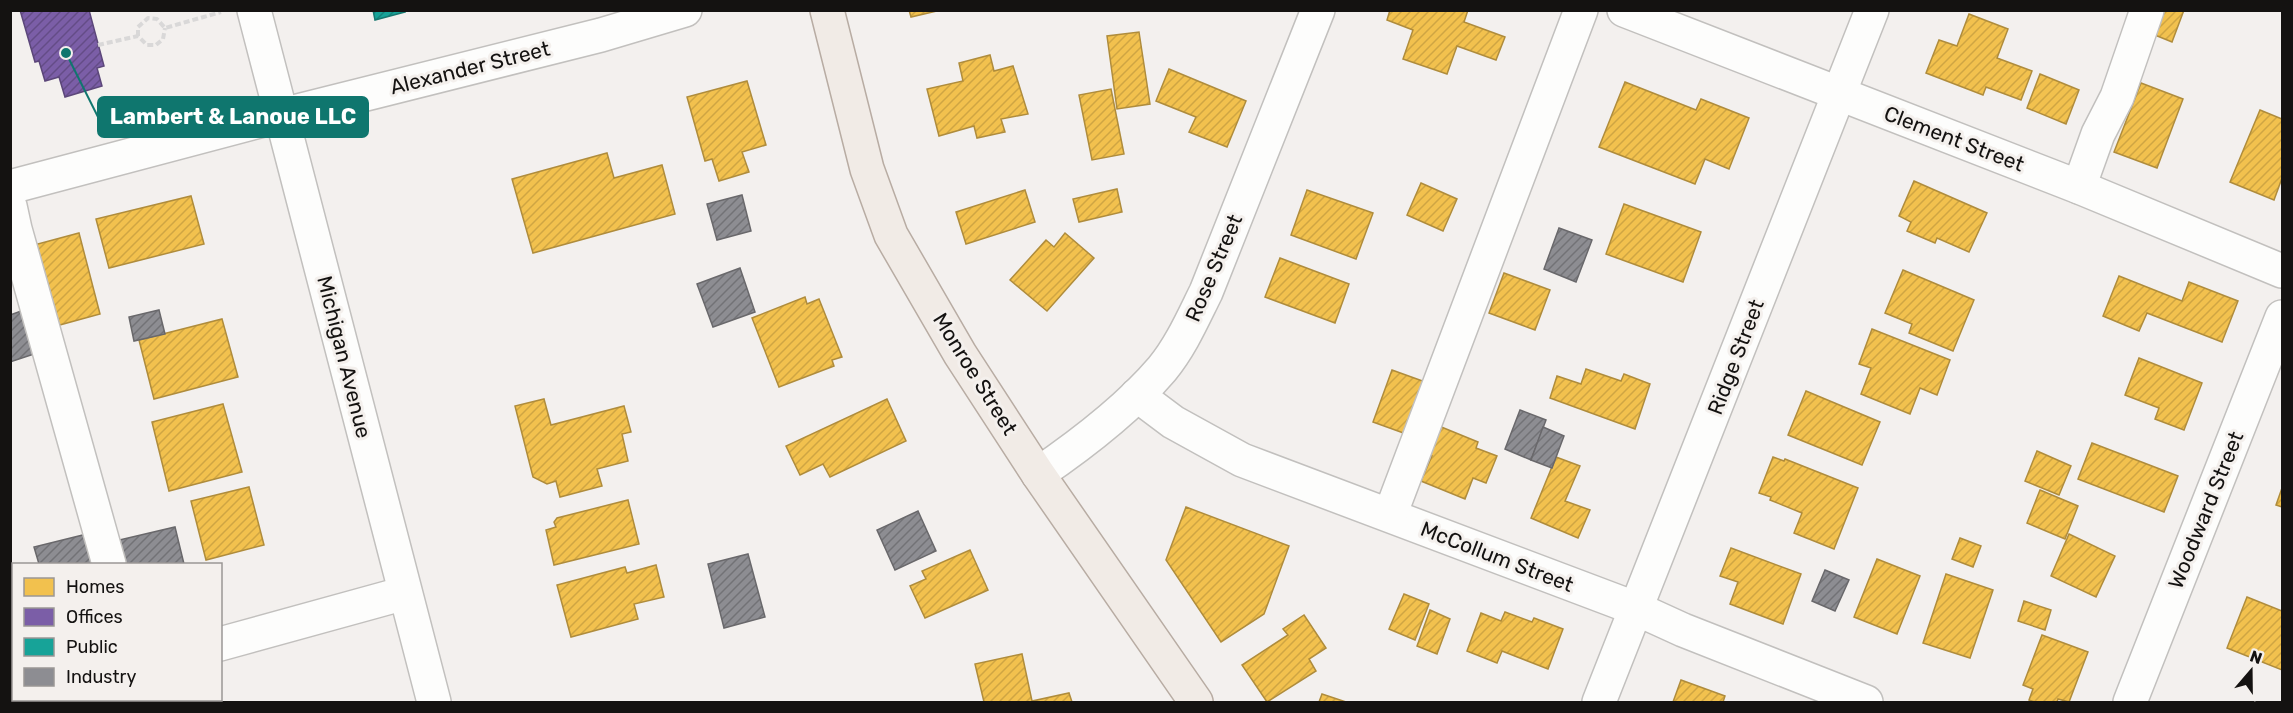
<svg xmlns="http://www.w3.org/2000/svg" width="2293" height="713" font-family="Rubik,sans-serif">
<style>
.homes{fill:url(#homes-hatch);stroke:#af8c3c;stroke-width:1.5}
.offices{fill:url(#offices-hatch);stroke:#5c477a;stroke-width:1.5}
.public{fill:url(#public-hatch);stroke:#167870;stroke-width:1.5}
.industry{fill:url(#industry-hatch);stroke:#69686b;stroke-width:1.5}
.lines{fill:none;stroke-linecap:round;stroke-linejoin:round}
.minor-casing{stroke:#c2c0be;stroke-width:36}
.major-casing{stroke:#b8aca3;stroke-width:36}
.path{stroke:#d9d8d8;stroke-width:4;stroke-dasharray:6 3;stroke-linecap:butt}
.minor{stroke:#fdfdfc;stroke-width:33}
.major{stroke:#f1ebe6;stroke-width:33}
.labels{text-anchor:middle;stroke-width:6;stroke-linejoin:round;paint-order:stroke}
.street-label{font-size:21px;fill:#141211;stroke:#f4f0ed}
.leader{fill:none;stroke:#0f766e;stroke-width:2}
.callout-dot{fill:#0f766e;stroke:#f4f0ed;stroke-width:2}
.callout{fill:#0f766e;stroke:#0f766e;stroke-width:2}
.callout-label{font-size:22px;text-anchor:middle;font-weight:bold;fill:#fff}
</style>
<defs>
<pattern id="homes-hatch" width="6" height="6" patternUnits="userSpaceOnUse" patternTransform="scale(1.5)"><rect width="6" height="6" fill="#f2c14e"/><path d="M-1 1l2-2M0 6l6-6M5 7l2-2" fill="none" stroke="#cfa543"/></pattern>
<pattern id="offices-hatch" width="6" height="6" patternUnits="userSpaceOnUse" patternTransform="scale(1.5)"><rect width="6" height="6" fill="#7b5ea7"/><path d="M-1 1l2-2M0 6l6-6M5 7l2-2" fill="none" stroke="#644c87"/></pattern>
<pattern id="public-hatch" width="6" height="6" patternUnits="userSpaceOnUse" patternTransform="scale(1.5)"><rect width="6" height="6" fill="#17a398"/><path d="M-1 1l2-2M0 6l6-6M5 7l2-2" fill="none" stroke="#14837b"/></pattern>
<pattern id="industry-hatch" width="6" height="6" patternUnits="userSpaceOnUse" patternTransform="scale(1.5)"><rect width="6" height="6" fill="#8d8d92"/><path d="M-1 1l2-2M0 6l6-6M5 7l2-2" fill="none" stroke="#727276"/></pattern>
</defs>
<rect width="100%" height="100%" fill="#f3f0ee"/>
<g class="homes">
<polygon points="909,10 941,10 911,17"/>
<polygon points="1390,10 1468,10 1464,22 1505,37 1496,60 1457,46 1447,74 1403,59 1413,30 1387,20"/>
<polygon points="2158,10 2184,10 2172,42 2150,33"/>
<polygon points="1969,14 2008,29 1997,58 2032,71 2021,100 1986,87 1983,95 1926,73 1939,40 1957,46"/>
<polygon points="1139,32 1150,104 1117,109 1107,36"/>
<polygon points="990,55 994,71 1013,66 1028,114 1001,119 1005,132 977,138 974,126 939,136 927,89 963,81 959,63"/>
<polygon points="1169,69 1246,101 1227,147 1189,132 1196,117 1156,101"/>
<polygon points="2040,74 2079,90 2066,124 2027,108"/>
<polygon points="747,81 766,145 742,152 749,172 719,181 712,159 705,161 687,97"/>
<polygon points="1625,82 1696,110 1701,99 1749,118 1729,169 1705,159 1695,184 1599,147"/>
<polygon points="2141,83 2183,99 2157,168 2114,152"/>
<polygon points="1111,89 1124,154 1092,160 1079,95"/>
<polygon points="2260,110 2282,119 2282,178 2274,200 2230,182"/>
<polygon points="607,153 614,178 662,165 675,214 533,253 512,179"/>
<polygon points="1914,181 1987,213 1969,252 1937,238 1935,243 1907,231 1911,222 1899,216"/>
<polygon points="1421,183 1457,199 1443,231 1407,215"/>
<polygon points="1117,189 1122,212 1079,222 1073,199"/>
<polygon points="1025,190 1035,222 966,244 956,212"/>
<polygon points="1307,190 1373,213 1356,259 1291,235"/>
<polygon points="191,196 204,244 109,268 96,219"/>
<polygon points="1624,204 1701,232 1683,282 1606,254"/>
<polygon points="79,233 100,314 56,326 34,245"/>
<polygon points="1065,233 1094,258 1047,311 1010,280 1046,240 1054,247"/>
<polygon points="1280,258 1349,284 1335,323 1265,297"/>
<polygon points="1903,270 1974,300 1953,351 1909,333 1912,324 1885,313"/>
<polygon points="1504,273 1550,290 1535,330 1489,313"/>
<polygon points="2119,276 2182,301 2189,282 2238,301 2222,342 2147,313 2139,331 2103,316"/>
<polygon points="805,297 807,304 819,299 842,357 832,360 834,366 779,387 752,318"/>
<polygon points="222,319 238,377 154,399 139,340"/>
<polygon points="1872,329 1950,360 1937,395 1920,388 1910,414 1861,394 1871,368 1859,364"/>
<polygon points="2139,358 2202,383 2184,430 2155,419 2159,408 2125,395"/>
<polygon points="1586,369 1621,381 1624,374 1650,384 1635,429 1550,398 1557,376 1581,384"/>
<polygon points="1392,370 1428,383 1409,435 1373,422"/>
<polygon points="1806,391 1880,422 1862,465 1788,435"/>
<polygon points="544,399 551,425 624,406 631,432 622,434 628,461 597,469 602,486 560,497 556,481 547,484 533,477 515,406"/>
<polygon points="887,399 906,441 830,477 823,464 800,475 786,446"/>
<polygon points="223,404 242,472 169,491 152,422"/>
<polygon points="1434,424 1478,442 1476,448 1497,456 1486,483 1473,478 1465,499 1421,481 1432,456 1423,452"/>
<polygon points="2092,443 2178,476 2164,512 2078,479"/>
<polygon points="2037,451 2071,466 2059,495 2025,481"/>
<polygon points="1556,457 1580,466 1565,501 1590,510 1578,538 1531,518"/>
<polygon points="1773,457 1784,461 1785,459 1858,488 1834,549 1794,533 1802,513 1770,500 1771,497 1759,493"/>
<polygon points="249,487 264,545 206,560 191,501"/>
<polygon points="2282,488 2282,507 2276,505"/>
<polygon points="2040,490 2078,506 2065,539 2027,523"/>
<polygon points="628,500 639,544 554,565 546,530 556,527 554,522 557,518"/>
<polygon points="1186,507 1289,546 1264,614 1221,642 1166,560"/>
<polygon points="2069,534 2115,556 2096,597 2051,576"/>
<polygon points="1960,538 1981,546 1973,567 1952,559"/>
<polygon points="1731,548 1801,574 1783,624 1730,604 1738,582 1720,576"/>
<polygon points="970,550 988,590 925,618 910,586 926,579 922,571"/>
<polygon points="1877,559 1920,576 1897,634 1854,617"/>
<polygon points="656,565 664,597 634,604 638,619 571,637 557,585 625,567 627,573"/>
<polygon points="1946,574 1993,590 1970,658 1923,643"/>
<polygon points="10,587 14,599 14,619 10,620"/>
<polygon points="1404,594 1429,604 1415,640 1389,629"/>
<polygon points="2247,597 2282,611 2282,670 2227,648"/>
<polygon points="2024,601 2051,610 2045,630 2018,621"/>
<polygon points="1430,610 1450,619 1437,654 1417,646"/>
<polygon points="1505,612 1532,622 1534,618 1563,629 1548,669 1502,651 1497,663 1467,651 1481,613 1501,621"/>
<polygon points="1304,615 1326,648 1309,659 1316,671 1267,702 1242,665 1288,635 1283,629"/>
<polygon points="2042,635 2088,652 2069,702 2058,699 2057,702 2035,702 2029,700 2033,689 2023,685"/>
<polygon points="1022,654 1032,701 1069,693 1072,702 984,702 975,664"/>
<polygon points="1681,680 1725,696 1723,702 1673,702"/>
<polygon points="1322,694 1346,702 1319,702"/>
</g>
<polygon class="offices" points="20,10 89,10 104,66 97,68 102,86 65,97 59,77 45,81 39,61 35,62"/>
<polygon class="public" points="373,10 404,10 405,12 375,20"/>
<g class="industry">
<polygon points="742,195 751,231 717,240 707,204"/>
<polygon points="1559,228 1592,240 1576,282 1544,269"/>
<polygon points="740,268 755,312 713,327 697,284"/>
<polygon points="24,310 37,353 10,362 10,315"/>
<polygon points="159,310 165,334 134,341 129,317"/>
<polygon points="1520,410 1546,420 1531,460 1505,449"/>
<polygon points="1543,427 1564,436 1552,468 1531,460"/>
<polygon points="918,511 936,551 895,570 877,530"/>
<polygon points="175,527 184,564 121,564 115,541"/>
<polygon points="87,534 95,564 39,564 34,547"/>
<polygon points="748,554 765,617 724,628 708,564"/>
<polygon points="1825,570 1849,580 1835,611 1812,601"/>
</g>
<g class="lines">
<g class="minor-casing">
<g id="minor">
<polyline points="254,10 434,702"/>
<polyline points="1624,10 2079,187 2282,271"/>
<polyline points="10,187 282,115 601,35 685,10"/>
<polyline points="2079,187 2098,134 2117,97 2147,10"/>
<polyline points="10,206 15,229 109,564"/>
<polyline points="1137,395 1173,422 1242,460 1637,609 1683,630 1866,702"/>
<path d="M1038,474C1082,444 1127,410 1162,369C1181,346 1193,318 1206,292L1318,10"/>
<polyline points="1390,515 1581,10"/>
<polyline points="220,644 405,593"/>
<polyline points="144,700 145,702"/>
<polyline points="14,702 24,700"/>
<polyline points="1599,702 1872,10"/>
<polyline points="2130,702 2282,317"/>
</g>
</g>
<g class="major-casing">
<polyline id="major" points="827,10 867,169 891,235 960,354 1038,474 1196,702"/>
</g>
<g class="path">
<polyline points="138,36 138,27 148,18 157,19 165,28 221,12"/>
<polyline points="98,45 138,36 147,45 156,45 163,39 165,28"/>
</g>
<use href="#minor" class="minor"/>
<use href="#major" class="major"/>
</g>
<g class="labels">
<g class="street-label">
<text transform="translate(470 68) rotate(-14)" y="7">Alexander Street</text>
<text transform="translate(1954 139) rotate(21)" y="7">Clement Street</text>
<text transform="translate(1214 268) rotate(-67)" y="7">Rose Street</text>
<text transform="translate(344 357) rotate(76)" y="7">Michigan Avenue</text>
<text transform="translate(1736 357) rotate(-69)" y="7">Ridge Street</text>
<text transform="translate(975 374) rotate(58)" y="7">Monroe Street</text>
<text transform="translate(2206 510) rotate(-68)" y="7">Woodward Street</text>
<text transform="translate(1497 557) rotate(21)" y="7">McCollum Street</text>
</g>
</g>
<path class="leader" d="M66 53L98 117"/>
<circle class="callout-dot" cx="66" cy="53" r="6"/>
<rect class="callout" x="98" y="97" width="270" height="40" rx="6"/>
<g class="callout-label">
<text x="233" y="124">Lambert &amp; Lanoue LLC</text>
</g>
<rect width="2293" height="713" fill="none" stroke="#141211" stroke-width="24"/>
<rect x="12" y="563" width="210" height="138" fill="#f4f0ed" stroke="#9a9795" stroke-width="1.5"/>
<rect x="24" y="578" width="30" height="18" fill="#f2c14e" stroke="#9a9795" stroke-width="1.5"/>
<text x="66" y="593" font-size="18" fill="#141211">Homes</text>
<rect x="24" y="608" width="30" height="18" fill="#7b5ea7" stroke="#9a9795" stroke-width="1.5"/>
<text x="66" y="623" font-size="18" fill="#141211">Offices</text>
<rect x="24" y="638" width="30" height="18" fill="#17a398" stroke="#9a9795" stroke-width="1.5"/>
<text x="66" y="653" font-size="18" fill="#141211">Public</text>
<rect x="24" y="668" width="30" height="18" fill="#8d8d92" stroke="#9a9795" stroke-width="1.5"/>
<text x="66" y="683" font-size="18" fill="#141211">Industry</text>
<g transform="translate(2251 671) rotate(20)" stroke="#f4f0ed" stroke-width="4.5" paint-order="stroke">
<path d="M0-4.5L10 22L0 15L-10 22Z" fill="#141211"/>
<text y="-9" font-size="16" font-weight="bold" text-anchor="middle" fill="#141211">N</text>
</g>
</svg>
